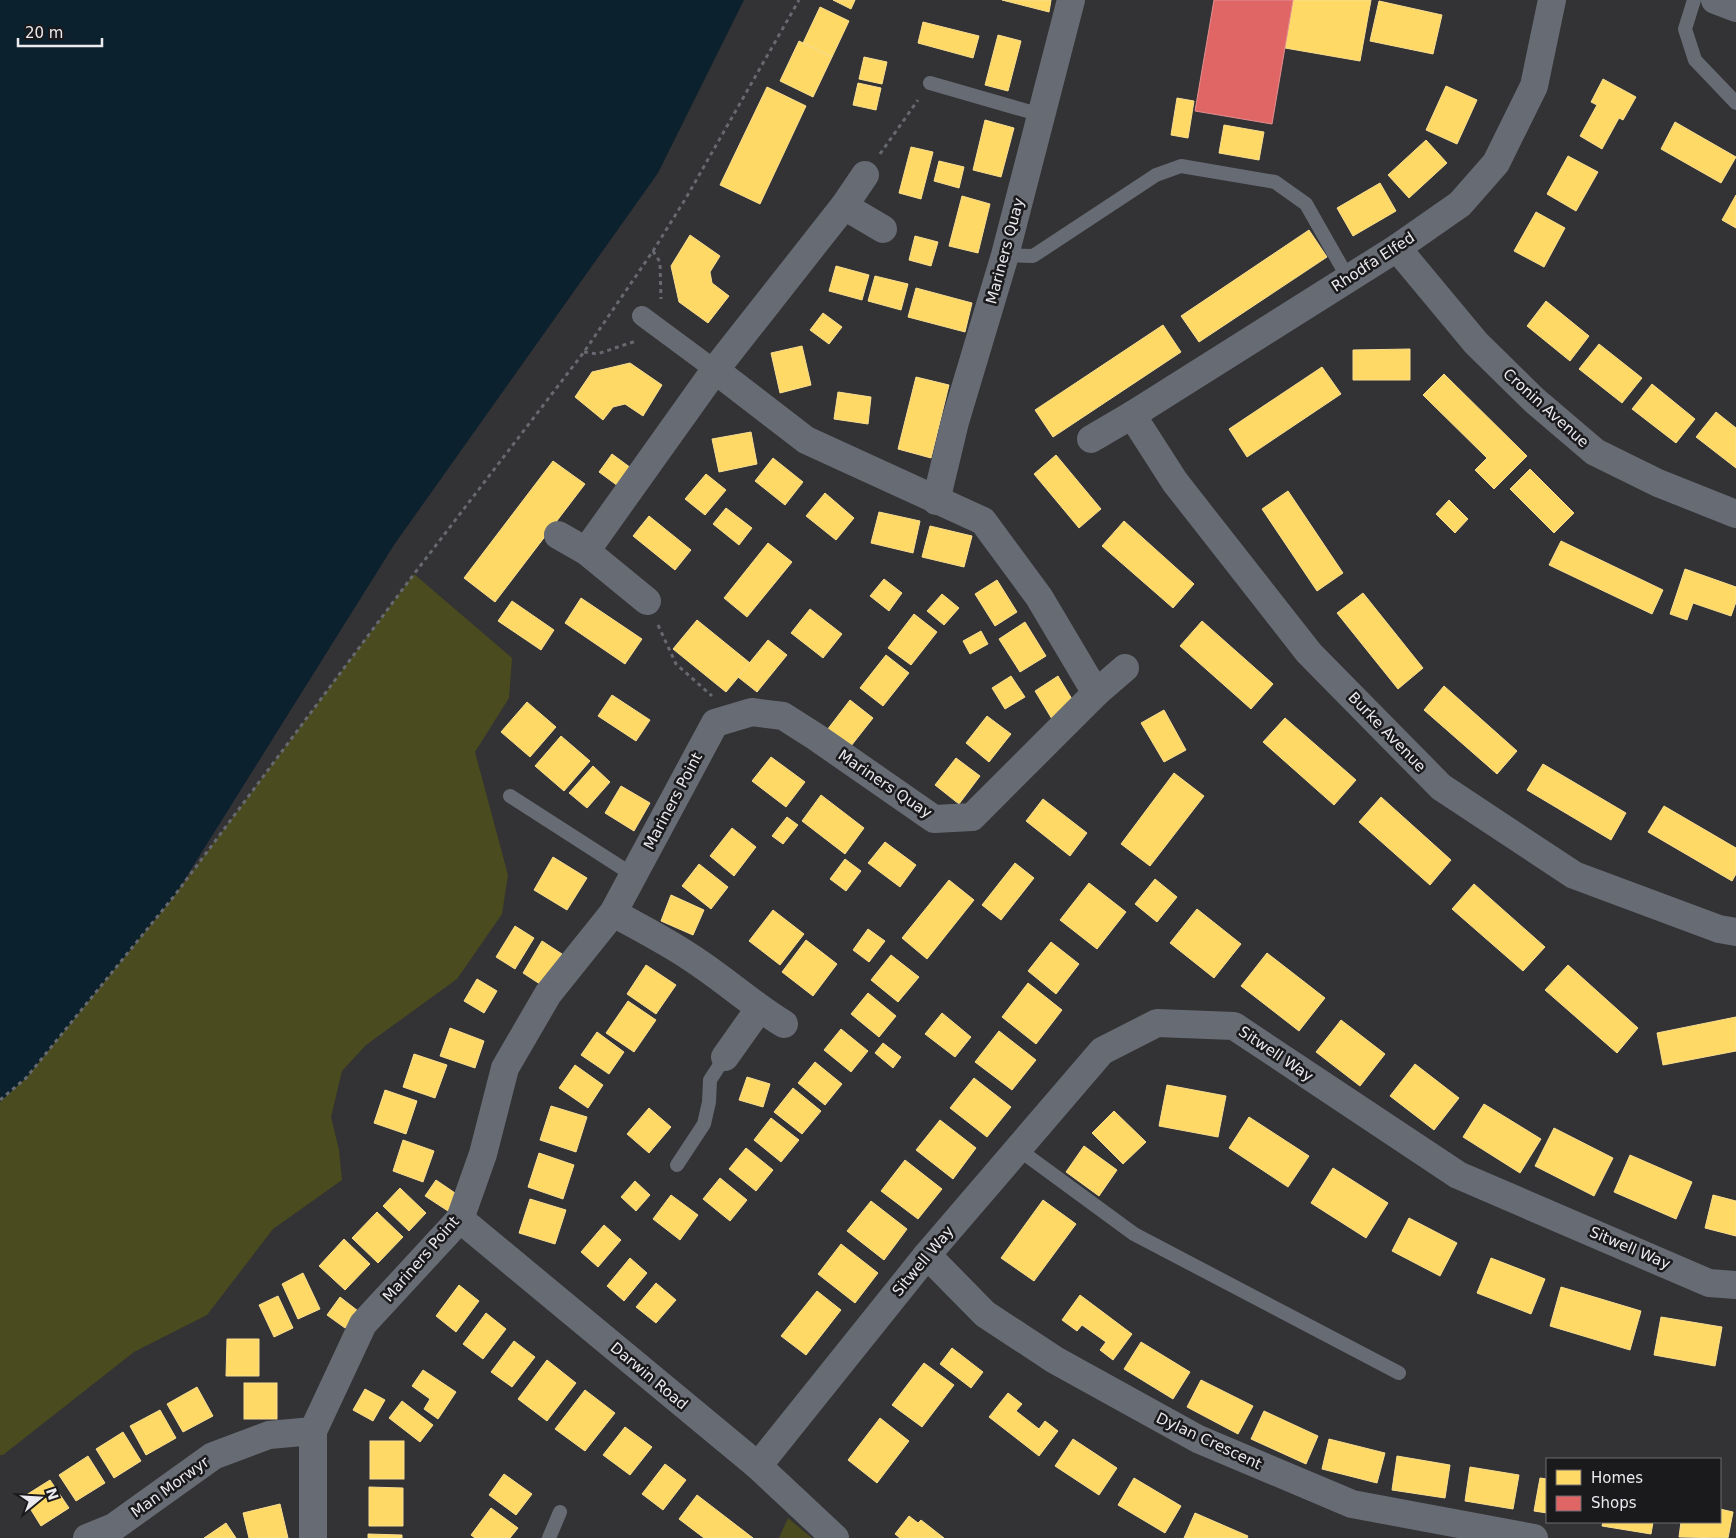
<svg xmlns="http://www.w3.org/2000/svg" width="1736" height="1538" font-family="'DejaVu Sans',sans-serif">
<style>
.green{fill:#4a4b1e}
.water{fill:#0c212e}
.homes{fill:#ffd966;stroke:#f9de8f}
.shops{fill:#e06666;stroke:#e38e8f}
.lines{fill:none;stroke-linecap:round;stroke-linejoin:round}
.path{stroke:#66696f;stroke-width:3;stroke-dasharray:4 4;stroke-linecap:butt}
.service{stroke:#676c74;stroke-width:14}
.pedestrian{stroke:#676c74;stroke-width:20}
.minor{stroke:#676c74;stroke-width:28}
.tertiary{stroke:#676c74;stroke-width:28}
.labels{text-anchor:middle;stroke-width:5;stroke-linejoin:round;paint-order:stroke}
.street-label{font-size:15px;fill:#ebeaee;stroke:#1a191c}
</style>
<rect width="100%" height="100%" fill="#333235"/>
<g class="green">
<polygon points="414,574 512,658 509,698 475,752 508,875 502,914 457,979 366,1045 342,1071 331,1117 339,1150 342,1180 273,1229 207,1315 134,1352 3,1455 0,1455 0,1100 26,1078 175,895"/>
<polygon points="788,1518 812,1538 779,1538"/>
</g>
<polygon class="water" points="0,0 744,0 658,173 394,545 175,895 26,1078 0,1102"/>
<g class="homes">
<polygon points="833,0 855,0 851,9"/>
<polygon points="1002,0 1051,0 1049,12"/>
<polygon points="1293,0 1371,0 1360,61 1285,48"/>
<polygon points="1379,1 1442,15 1433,54 1370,41"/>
<polygon points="820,7 849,21 832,57 803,43"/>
<polygon points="923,22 979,36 973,58 918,43"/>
<polygon points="998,35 1021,41 1008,91 985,85"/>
<polygon points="799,41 832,57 813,97 780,81"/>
<polygon points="864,57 887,62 882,84 859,79"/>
<polygon points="1603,79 1636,97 1623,120 1619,118 1602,149 1580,136 1597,105 1591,102"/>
<polygon points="858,83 881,88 876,110 853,105"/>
<polygon points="1446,86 1477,100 1457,144 1426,130"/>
<polygon points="767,87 806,106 760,204 720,185"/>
<polygon points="1177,98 1194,101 1188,138 1171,135"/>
<polygon points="985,120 1014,128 1001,177 973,170"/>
<polygon points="1675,122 1736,157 1721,183 1661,149"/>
<polygon points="1224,125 1264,132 1259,160 1219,153"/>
<polygon points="1426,140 1447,163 1409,198 1388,175"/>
<polygon points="911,147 933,152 921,199 899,193"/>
<polygon points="1568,156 1598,172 1576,211 1547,194"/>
<polygon points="939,161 964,167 959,188 934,181"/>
<polygon points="1380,183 1396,211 1353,236 1337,208"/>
<polygon points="1736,195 1736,228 1722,220"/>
<polygon points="962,196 990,204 978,253 949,246"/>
<polygon points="1536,212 1565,228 1544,267 1514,251"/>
<polygon points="1309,230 1327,257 1199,342 1181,316"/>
<polygon points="690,235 720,256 710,272 712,283 729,296 708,323 679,302 671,266"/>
<polygon points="915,236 938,242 931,266 909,260"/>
<polygon points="836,266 869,275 862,300 829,291"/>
<polygon points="875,276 908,284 901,310 868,301"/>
<polygon points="916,288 972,303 965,332 908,317"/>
<polygon points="1546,301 1589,336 1570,361 1527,326"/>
<polygon points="823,313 842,327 829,344 810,330"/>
<polygon points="1163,325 1181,352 1053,437 1035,410"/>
<polygon points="1599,344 1642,378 1622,403 1579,369"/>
<polygon points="802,346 811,385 780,393 771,353"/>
<polygon points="1410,349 1410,380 1353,380 1353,350"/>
<polygon points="630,363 662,385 643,416 625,404 613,407 603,420 575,397 592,372"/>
<polygon points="1322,367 1341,394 1247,457 1229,429"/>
<polygon points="1444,374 1527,456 1494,489 1475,470 1487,458 1423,395"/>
<polygon points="916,377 949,385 931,458 898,449"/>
<polygon points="1652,384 1695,419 1676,443 1632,409"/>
<polygon points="838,392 871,397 868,424 834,419"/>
<polygon points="1716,412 1736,428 1736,468 1696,437"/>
<polygon points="751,432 757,464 719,472 712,439"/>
<polygon points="612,454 631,468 618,486 599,472"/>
<polygon points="1056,455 1101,509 1079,528 1034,474"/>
<polygon points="773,458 803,482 785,505 755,481"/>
<polygon points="553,461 585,484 495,602 464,578"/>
<polygon points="1530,469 1574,513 1554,533 1510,489"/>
<polygon points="706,474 726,490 705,515 685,499"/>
<polygon points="1288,491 1343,573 1317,591 1262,509"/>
<polygon points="825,493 854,518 836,540 806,516"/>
<polygon points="1449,500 1468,519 1455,533 1436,514"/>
<polygon points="726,508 752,528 739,545 713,524"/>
<polygon points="879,512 920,521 913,553 871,543"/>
<polygon points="649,516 691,550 675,570 633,536"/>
<polygon points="1124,521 1194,584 1173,608 1102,546"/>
<polygon points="930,526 972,536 964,567 922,557"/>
<polygon points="1561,541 1663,590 1652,614 1549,565"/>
<polygon points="768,543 792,562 747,617 724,598"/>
<polygon points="1685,569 1736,587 1736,602 1731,616 1693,603 1687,620 1670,614"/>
<polygon points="884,579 902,593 889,611 870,596"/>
<polygon points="997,580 1017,612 995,626 975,594"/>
<polygon points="1363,593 1423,668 1398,689 1337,613"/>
<polygon points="942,594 959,608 944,625 927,611"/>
<polygon points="581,598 642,639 625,664 565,623"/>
<polygon points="512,601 554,630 541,650 498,621"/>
<polygon points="810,609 842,634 823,658 791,633"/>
<polygon points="914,614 937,632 911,665 888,648"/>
<polygon points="697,620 750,663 726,692 673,649"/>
<polygon points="1202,621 1273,684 1251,709 1180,646"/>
<polygon points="1025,622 1046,656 1020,672 999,639"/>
<polygon points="981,631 988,644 970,654 963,641"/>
<polygon points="768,640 787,655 757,692 738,677"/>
<polygon points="886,655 909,673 883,706 860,688"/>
<polygon points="1011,676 1025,697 1005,709 992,688"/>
<polygon points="1058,676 1078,709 1055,724 1035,691"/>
<polygon points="1444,686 1517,751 1497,774 1424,710"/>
<polygon points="612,695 650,720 636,741 598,716"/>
<polygon points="850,700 873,718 847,751 824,734"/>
<polygon points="527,702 556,727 530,757 501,732"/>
<polygon points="1164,710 1186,750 1164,762 1141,723"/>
<polygon points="987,716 1011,734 989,762 966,743"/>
<polygon points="1285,718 1356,780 1334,805 1263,742"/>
<polygon points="561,736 590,761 564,791 535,766"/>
<polygon points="771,757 805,782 786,807 752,781"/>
<polygon points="956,758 980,776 959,804 935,785"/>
<polygon points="1543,764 1626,813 1611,840 1527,790"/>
<polygon points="593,766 610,782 587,808 569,793"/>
<polygon points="1174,773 1204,796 1150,866 1121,844"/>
<polygon points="621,786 650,803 634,831 605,813"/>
<polygon points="821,795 864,828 845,854 802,821"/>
<polygon points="1381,797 1451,860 1430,885 1359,822"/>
<polygon points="1043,799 1087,833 1070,856 1026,821"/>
<polygon points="1664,806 1736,848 1736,874 1732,881 1648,832"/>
<polygon points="787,817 798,825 783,844 772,836"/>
<polygon points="732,828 756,847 734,876 710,856"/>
<polygon points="885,842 916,865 900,887 868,863"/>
<polygon points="553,857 587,878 567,910 534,890"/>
<polygon points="845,859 861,871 846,891 830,879"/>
<polygon points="1015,863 1034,878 1001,920 982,905"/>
<polygon points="699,864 728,887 711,909 682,886"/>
<polygon points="1155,879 1177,897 1157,922 1135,904"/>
<polygon points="949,880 974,900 927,959 902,938"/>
<polygon points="1089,883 1126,912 1097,949 1060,920"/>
<polygon points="1474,884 1545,947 1523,971 1452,909"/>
<polygon points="671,895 704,910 693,935 661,921"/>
<polygon points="1197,909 1241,944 1214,978 1170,943"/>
<polygon points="773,910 804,934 780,965 749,941"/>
<polygon points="515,926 534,938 515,969 496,957"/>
<polygon points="868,929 885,941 869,962 853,950"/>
<polygon points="806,940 837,964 813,996 782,972"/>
<polygon points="542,941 562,954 543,986 523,973"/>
<polygon points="1051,942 1079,964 1056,994 1028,971"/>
<polygon points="1267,953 1325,998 1299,1031 1241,986"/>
<polygon points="891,955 919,977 898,1002 871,980"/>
<polygon points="646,965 676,985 656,1014 627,994"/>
<polygon points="1568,965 1638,1028 1617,1053 1545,990"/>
<polygon points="477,979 497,991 484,1013 464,1001"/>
<polygon points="1028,983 1062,1010 1036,1044 1002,1017"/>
<polygon points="868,993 896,1016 879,1037 851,1014"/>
<polygon points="628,1001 656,1020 634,1052 606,1033"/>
<polygon points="942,1013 971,1037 955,1057 925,1034"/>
<polygon points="1736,1017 1736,1051 1663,1065 1657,1033"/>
<polygon points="1341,1020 1385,1054 1360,1086 1316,1052"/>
<polygon points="450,1028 484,1041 475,1068 440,1056"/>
<polygon points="841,1029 868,1051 851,1072 824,1050"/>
<polygon points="999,1031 1036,1060 1012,1090 975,1062"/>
<polygon points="597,1032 624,1052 609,1074 581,1055"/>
<polygon points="883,1043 901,1057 893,1068 875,1053"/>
<polygon points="414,1054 447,1065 435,1098 403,1087"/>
<polygon points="815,1062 842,1084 825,1105 798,1083"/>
<polygon points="1415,1064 1459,1098 1434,1130 1390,1096"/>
<polygon points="575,1065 603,1085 588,1108 559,1088"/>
<polygon points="747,1077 770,1084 763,1107 739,1100"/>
<polygon points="974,1078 1011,1107 987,1137 950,1108"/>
<polygon points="1167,1085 1226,1096 1218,1137 1159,1126"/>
<polygon points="793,1088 821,1111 802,1134 774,1112"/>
<polygon points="385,1090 417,1101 406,1134 374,1123"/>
<polygon points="1484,1104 1541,1139 1520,1173 1463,1137"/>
<polygon points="551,1106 587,1117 576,1152 540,1140"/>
<polygon points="649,1108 671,1127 649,1153 627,1134"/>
<polygon points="1114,1111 1146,1142 1123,1164 1092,1133"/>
<polygon points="1249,1117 1309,1156 1288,1187 1229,1148"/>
<polygon points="771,1118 799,1140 781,1162 754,1140"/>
<polygon points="940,1120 976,1148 953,1179 916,1150"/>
<polygon points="1554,1128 1613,1158 1594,1196 1535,1166"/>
<polygon points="403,1140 434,1151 423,1182 393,1171"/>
<polygon points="1084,1146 1117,1170 1099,1196 1066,1172"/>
<polygon points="746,1148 773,1170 756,1191 729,1169"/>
<polygon points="539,1153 574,1165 563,1199 528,1187"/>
<polygon points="1630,1155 1692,1182 1676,1219 1614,1192"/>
<polygon points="905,1160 942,1189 918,1219 881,1191"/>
<polygon points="1333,1168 1388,1203 1366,1238 1311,1203"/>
<polygon points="720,1178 747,1200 730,1221 703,1199"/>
<polygon points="436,1180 458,1195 448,1211 425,1196"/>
<polygon points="635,1181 650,1195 636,1211 621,1197"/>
<polygon points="400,1188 426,1213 409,1231 383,1206"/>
<polygon points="671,1195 698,1215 680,1240 653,1219"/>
<polygon points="1713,1195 1736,1201 1736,1236 1705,1228"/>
<polygon points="530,1199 566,1210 555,1244 519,1233"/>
<polygon points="1043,1200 1076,1224 1034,1281 1001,1258"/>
<polygon points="871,1201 907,1229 884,1260 847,1231"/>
<polygon points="377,1212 403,1237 378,1263 352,1238"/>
<polygon points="1409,1218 1457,1243 1440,1276 1392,1251"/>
<polygon points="604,1225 621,1240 598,1267 581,1252"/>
<polygon points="344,1239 370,1264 345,1290 319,1266"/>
<polygon points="841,1244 878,1273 855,1303 818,1274"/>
<polygon points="630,1258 647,1273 624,1301 607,1286"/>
<polygon points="1491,1258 1545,1279 1531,1314 1477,1293"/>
<polygon points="303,1273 320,1309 298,1319 282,1284"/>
<polygon points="656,1283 676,1300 656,1323 636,1307"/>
<polygon points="459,1285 479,1301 456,1332 436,1316"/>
<polygon points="1561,1287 1641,1311 1630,1350 1550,1326"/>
<polygon points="817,1291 841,1310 806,1355 781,1336"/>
<polygon points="1080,1295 1132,1334 1113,1360 1100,1350 1106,1342 1082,1325 1077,1331 1062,1320"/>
<polygon points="278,1296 293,1328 274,1337 259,1305"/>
<polygon points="340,1297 358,1311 345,1328 327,1315"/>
<polygon points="486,1313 506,1329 483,1359 463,1344"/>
<polygon points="1661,1317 1722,1327 1715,1366 1654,1355"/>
<polygon points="227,1339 259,1339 259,1376 226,1376"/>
<polygon points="514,1341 535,1357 512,1387 491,1372"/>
<polygon points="1141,1342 1190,1372 1173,1399 1124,1369"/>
<polygon points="952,1348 983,1372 971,1388 940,1364"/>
<polygon points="547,1360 576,1383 547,1421 518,1399"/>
<polygon points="924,1363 954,1385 922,1427 892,1405"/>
<polygon points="423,1370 456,1392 438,1419 424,1409 430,1399 412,1386"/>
<polygon points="1201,1380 1253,1406 1238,1434 1187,1407"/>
<rect x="244" y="1383" width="33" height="36"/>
<polygon points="197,1387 213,1416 183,1432 167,1404"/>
<polygon points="365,1389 385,1400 373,1421 353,1410"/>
<polygon points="585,1390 615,1413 585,1451 555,1429"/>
<polygon points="1008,1393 1022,1404 1016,1411 1039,1429 1045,1421 1058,1431 1039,1456 989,1417"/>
<polygon points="402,1401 433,1425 420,1442 389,1418"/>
<polygon points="160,1410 176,1438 146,1455 130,1426"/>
<polygon points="1264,1411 1318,1436 1306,1464 1251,1439"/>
<polygon points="880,1418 909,1441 877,1483 848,1460"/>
<polygon points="625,1427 652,1447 630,1475 603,1455"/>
<polygon points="123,1432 141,1461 114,1478 96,1449"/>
<polygon points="1073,1439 1117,1468 1099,1495 1055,1466"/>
<polygon points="1329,1439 1385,1453 1377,1483 1322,1469"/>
<rect x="370" y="1441" width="34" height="38"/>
<polygon points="88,1456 105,1483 76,1501 59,1475"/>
<polygon points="1397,1456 1450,1465 1445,1498 1392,1490"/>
<polygon points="665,1464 686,1480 663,1510 642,1494"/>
<polygon points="1470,1467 1519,1475 1513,1509 1465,1501"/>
<polygon points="504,1474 532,1494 516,1515 489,1495"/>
<polygon points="1134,1478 1181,1506 1165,1533 1118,1505"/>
<polygon points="1540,1478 1547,1479 1547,1513 1534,1511"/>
<polygon points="50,1480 69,1508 41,1526 23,1497"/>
<polygon points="369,1487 403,1488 403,1526 369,1526"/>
<polygon points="697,1495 753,1538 704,1538 679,1519"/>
<polygon points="280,1504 288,1538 249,1538 243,1513"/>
<polygon points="491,1508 518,1528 510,1538 475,1538 471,1535"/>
<polygon points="1720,1509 1733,1512 1728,1538 1679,1537 1681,1522 1720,1522"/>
<polygon points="1195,1513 1248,1536 1247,1538 1184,1538"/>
<polygon points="909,1516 918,1523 921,1520 944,1538 900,1538 895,1534"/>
<polygon points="1603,1522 1653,1522 1651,1534 1602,1526"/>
<polygon points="226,1523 236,1538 204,1538"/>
<polygon points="368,1534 402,1535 402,1538 368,1538"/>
</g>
<polygon class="shops" points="1214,0 1293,0 1272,124 1195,111"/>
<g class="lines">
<g class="path">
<polyline points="880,154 918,100"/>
<polyline points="653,251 660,262 661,299"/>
<polyline points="584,352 597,354 636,341"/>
<polyline points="658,625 676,664 712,696"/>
<polyline points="0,1100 26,1078 175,895 414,574 584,352 653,251 686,198 799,0"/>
</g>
<g class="service">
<polyline points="1694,0 1685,29 1695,60 1736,103"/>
<polyline points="930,83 1041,115"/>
<polyline points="1005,255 1033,256 1156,175 1181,166 1275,182 1306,204 1348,278"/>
<polyline points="510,796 633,875"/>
<polyline points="1018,1149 1134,1234 1399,1373"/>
<polyline points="677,1165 704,1124 709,1102 710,1080 725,1057"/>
<polyline points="549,1538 560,1512"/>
</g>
<polyline class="pedestrian" points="642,316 715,370"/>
<g class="minor">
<polyline points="844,206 883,229"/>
<polyline points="1397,248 1476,343 1534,400 1595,452 1658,483 1736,514"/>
<polyline points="715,370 806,440 983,521 1039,597 1096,693"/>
<polyline points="1132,415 1175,482 1309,653 1441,787 1574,875 1719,929 1736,932"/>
<polyline points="1091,439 1132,415 1397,248 1460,204 1496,163 1534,86 1552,0"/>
<polyline points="936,501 955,422 1005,255 1071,0"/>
<polyline points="558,535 586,551 647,601"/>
<polyline points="586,551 715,370 844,206 865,175"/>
<path d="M613,913C639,927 666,941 690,957C723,978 751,1004 784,1024"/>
<polyline points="725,1057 759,1009"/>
<polyline points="460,1219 758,1466 835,1538"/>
<polyline points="927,1255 985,1314 1055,1360 1198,1439 1352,1504 1534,1538"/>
<polyline points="758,1466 927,1255 1102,1051 1157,1023 1234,1026 1458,1175 1709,1283 1736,1285"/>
<polyline points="87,1538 114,1527 213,1456 269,1435 313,1431"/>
<polyline points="313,1538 313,1431 363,1324 460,1219 483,1154 505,1068 548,994 613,913 715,723 752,712 783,716 816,737 934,819 972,817 1096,693 1125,668"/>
</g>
<polyline class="tertiary" points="1715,0 1736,8"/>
</g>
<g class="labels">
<g class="street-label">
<text transform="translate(1005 251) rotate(-75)" y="5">Mariners Quay</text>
<text transform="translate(1373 262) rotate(-33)" y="5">Rhodfa Elfed</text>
<text transform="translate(1546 408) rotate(42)" y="5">Cronin Avenue</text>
<text transform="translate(1387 732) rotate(46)" y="5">Burke Avenue</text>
<text transform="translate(885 784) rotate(34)" y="5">Mariners Quay</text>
<text transform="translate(673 801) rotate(-62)" y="5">Mariners Point</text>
<text transform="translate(1276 1054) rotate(34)" y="5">Sitwell Way</text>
<text transform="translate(1630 1248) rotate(23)" y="5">Sitwell Way</text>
<text transform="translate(421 1259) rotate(-49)" y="5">Mariners Point</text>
<text transform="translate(923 1261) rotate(-50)" y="5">Sitwell Way</text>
<text transform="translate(649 1376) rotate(40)" y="5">Darwin Road</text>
<text transform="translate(1209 1441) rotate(25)" y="5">Dylan Crescent</text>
<text transform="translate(170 1487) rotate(-36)" y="5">Man Morwyr</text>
</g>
</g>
<rect x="1546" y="1458" width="175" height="65" fill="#1a191c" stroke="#6e6d70"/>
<rect x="1556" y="1470" width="25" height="15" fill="#ffd966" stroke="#6e6d70"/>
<text x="1591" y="1483" font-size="15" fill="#ebeaee">Homes</text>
<rect x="1556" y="1496" width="25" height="15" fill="#e06666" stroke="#6e6d70"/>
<text x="1591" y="1508" font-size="15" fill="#ebeaee">Shops</text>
<g transform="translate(40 1498) rotate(72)" stroke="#1a191c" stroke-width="4" paint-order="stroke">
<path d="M0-4L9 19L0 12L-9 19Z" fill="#ebeaee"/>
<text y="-8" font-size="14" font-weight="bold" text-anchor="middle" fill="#ebeaee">N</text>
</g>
<path d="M18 38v8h84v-8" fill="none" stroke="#ebeaee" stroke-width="2.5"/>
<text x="25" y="38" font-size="15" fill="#ebeaee" stroke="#1a191c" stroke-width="4" paint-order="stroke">20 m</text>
</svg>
